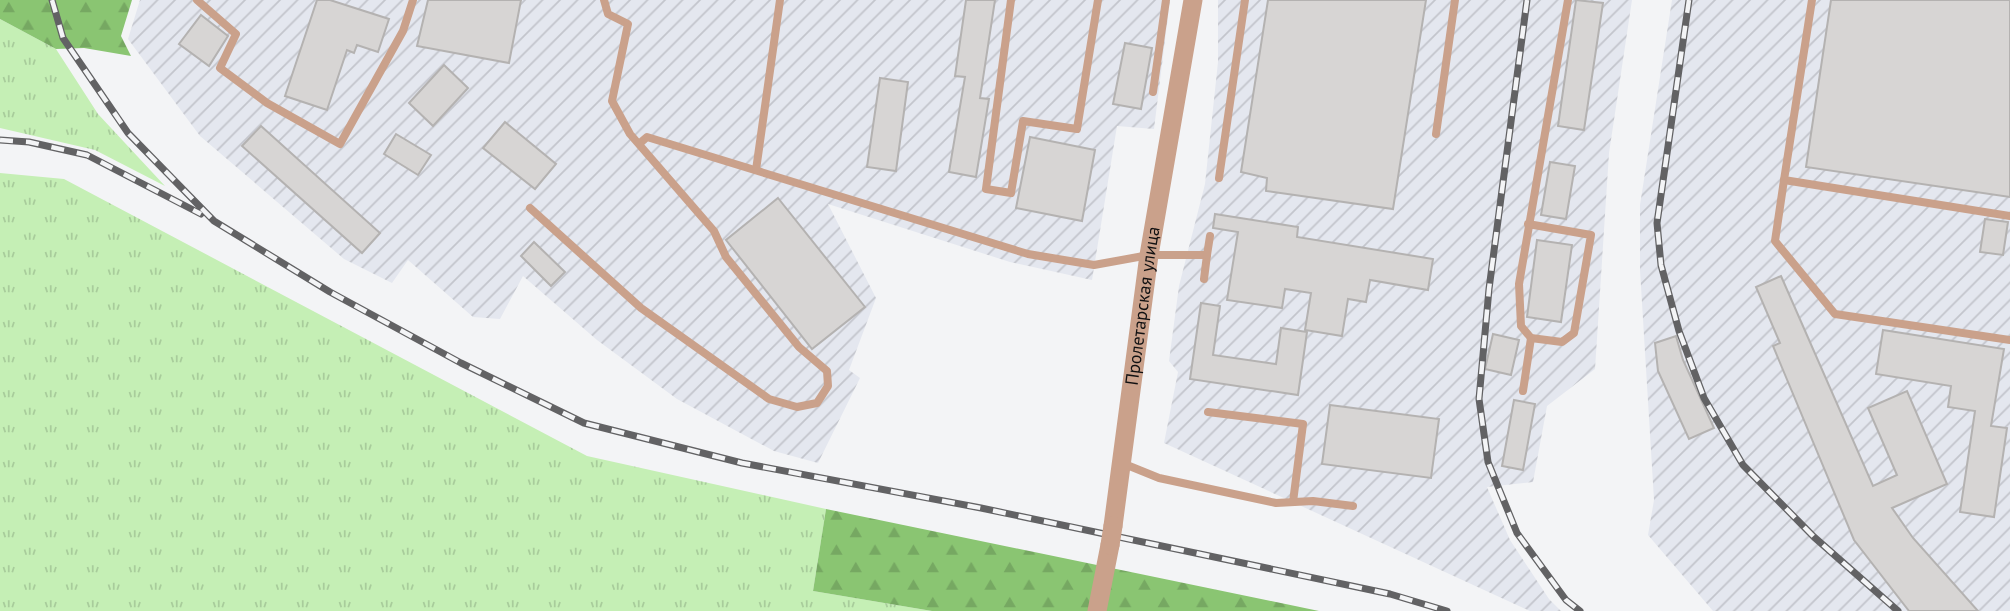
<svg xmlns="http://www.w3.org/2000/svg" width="2010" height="611" font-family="'PT Sans',sans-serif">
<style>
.industrial{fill:url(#industrial-furrows)}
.grass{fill:url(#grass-tufts)}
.forest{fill:url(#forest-firs)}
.building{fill:#d7d5d4;stroke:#b4b2b1;stroke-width:2}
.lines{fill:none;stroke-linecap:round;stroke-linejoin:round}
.service{stroke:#caa18b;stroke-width:8}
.tertiary{stroke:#caa18b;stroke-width:19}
.rail-casing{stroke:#626264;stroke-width:7}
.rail{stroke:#f3f4f6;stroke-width:4.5;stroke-dasharray:13;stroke-linecap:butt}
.tertiary-bridge{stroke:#caa18b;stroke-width:19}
.labels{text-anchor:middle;stroke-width:5;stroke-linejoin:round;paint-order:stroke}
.street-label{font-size:18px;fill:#111112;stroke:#f3f4f6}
</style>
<defs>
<pattern id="industrial-furrows" width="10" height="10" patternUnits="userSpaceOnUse" patternTransform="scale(1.75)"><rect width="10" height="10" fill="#e4e7ef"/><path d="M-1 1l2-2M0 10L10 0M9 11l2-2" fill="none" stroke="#c3c5cc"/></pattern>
<pattern id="grass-tufts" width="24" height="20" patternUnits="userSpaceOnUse" patternTransform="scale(1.75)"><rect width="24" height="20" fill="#c5efb5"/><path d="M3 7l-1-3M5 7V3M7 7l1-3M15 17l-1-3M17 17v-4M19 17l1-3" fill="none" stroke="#a8cc9b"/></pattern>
<pattern id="forest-firs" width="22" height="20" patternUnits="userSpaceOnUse" patternTransform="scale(1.75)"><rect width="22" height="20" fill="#8ac572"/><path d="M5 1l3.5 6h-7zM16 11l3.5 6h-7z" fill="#76a862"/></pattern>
</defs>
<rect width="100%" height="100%" fill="#f3f4f6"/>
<g class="industrial">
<polygon points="140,0 1170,0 1154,129 1117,126 1092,280 1010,262 828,204 876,298 849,370 860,378 818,463 774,451 677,399 597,340 523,276 500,319 473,317 408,260 392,283 344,259 200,136 128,39"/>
<polygon points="1218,0 1632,0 1609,153 1595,369 1547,406 1533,482 1487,487 1510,540 1549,599 1561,611 1530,611 1164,443 1178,372 1169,361 1179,286 1205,184 1218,62"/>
<polygon points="1672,0 2010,0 2010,611 1713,611 1648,535 1654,500 1640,270 1640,205"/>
</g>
<g class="grass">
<polygon points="0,19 56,49 98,114 165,186 95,150 0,128"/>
<polygon points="0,173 64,179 587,456 826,509 813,591 932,611 0,611"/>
</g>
<g class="forest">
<polygon points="0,0 132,0 121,36 131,56 84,48 56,49 0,19"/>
<polygon points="826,509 1319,611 932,611 813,591"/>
</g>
<g class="building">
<polygon points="317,0 330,0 389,19 378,52 357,45 354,53 347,50 327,110 285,96"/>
<polygon points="428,0 521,0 509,63 417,46"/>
<polygon points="966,0 995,0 980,98 989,99 976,177 949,172 965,77 955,76"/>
<polygon points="1268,0 1426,0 1393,209 1266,191 1267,178 1241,172"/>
<polygon points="1576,0 1603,3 1584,130 1558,126"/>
<polygon points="1831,0 2010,0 2010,197 1806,167"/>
<polygon points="201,15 228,36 209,66 179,44"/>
<polygon points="1125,43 1152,48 1141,109 1113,104"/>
<polygon points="444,65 468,88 433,126 409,103"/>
<polygon points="880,78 908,82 896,171 867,167"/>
<polygon points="505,122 556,164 535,189 483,148"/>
<polygon points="261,126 380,233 362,253 242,146"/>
<polygon points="396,134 431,155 418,175 384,154"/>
<polygon points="1030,137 1095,150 1082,221 1016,208"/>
<polygon points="1550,162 1575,166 1566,219 1541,215"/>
<polygon points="778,198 865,307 812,349 726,240"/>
<polygon points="1215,214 1298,227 1297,237 1433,259 1428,290 1370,280 1366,302 1348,299 1342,336 1305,330 1311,293 1285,289 1282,308 1227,300 1238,232 1213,228"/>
<polygon points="1985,219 2008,222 2003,255 1980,252"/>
<polygon points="1537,240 1572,245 1561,322 1527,317"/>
<polygon points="534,242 565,272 551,286 521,256"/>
<polygon points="1781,276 1873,486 1897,475 1868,408 1907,391 1947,484 1892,508 1913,538 1978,611 1909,611 1854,540 1773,346 1780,343 1756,287"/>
<polygon points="1201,303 1220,306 1213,355 1276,364 1281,328 1307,332 1298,395 1190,379"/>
<polygon points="1883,330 2004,349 1991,426 2007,428 1994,517 1960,512 1975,411 1948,407 1951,386 1876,374"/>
<polygon points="1493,334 1519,340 1511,375 1485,369"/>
<polygon points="1676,336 1683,360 1714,428 1689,439 1658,371 1655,343"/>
<polygon points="1514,400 1535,404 1523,470 1502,466"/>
<polygon points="1330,405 1439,419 1431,478 1322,464"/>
</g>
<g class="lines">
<g class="service">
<polyline points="197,0 236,34 220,68 267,103 340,144 403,31 413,0"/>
<polyline points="1011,0 986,189 1011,193 1023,121 1077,129 1098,0"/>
<polyline points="1812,0 1784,180 2010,216"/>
<polyline points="1153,92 1166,0"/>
<polyline points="1436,134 1455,0"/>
<polyline points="640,143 647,137 1028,254 1094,265 1149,255 1207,255 1204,279"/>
<polyline points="756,170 780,0"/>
<polyline points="1219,178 1245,0"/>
<polyline points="1784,180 1775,241 1835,314 2010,340"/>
<polyline points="530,208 641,308 769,399 797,407 817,403 828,386 827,371 799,347 726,257 714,231 630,134 612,101 628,24 608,14 604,0"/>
<polyline points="1528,224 1591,235 1574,333 1562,342 1531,338 1521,326 1519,284 1568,0"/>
<polyline points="1207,255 1210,236"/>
<polyline points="1523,391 1531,338"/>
<polyline points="1208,412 1303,424 1293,502"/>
<polyline points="1122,463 1159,478 1276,503 1313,501 1353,506"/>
</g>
<g class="tertiary">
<path id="s1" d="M1113,526L1149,255L1193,0"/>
<polyline points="1097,611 1110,545"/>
</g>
<g class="rail-casing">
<g id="rail">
<polyline points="52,0 63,38 128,133 214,221 330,292 461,363 584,423 742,463 981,508 1390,594 1447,611"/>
<polyline points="1527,0 1489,289 1479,399 1488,462 1517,533 1566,600 1580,611"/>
<polyline points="1689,0 1657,223 1661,265 1679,331 1704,398 1743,465 1814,537 1898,611"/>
<polyline points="0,140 29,142 87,155 201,214"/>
</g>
</g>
<use href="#rail" class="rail"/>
<polyline class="tertiary-bridge" points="1110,545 1113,526"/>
</g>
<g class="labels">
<g class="street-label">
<text dy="6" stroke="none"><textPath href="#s1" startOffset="222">Пролетарская улица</textPath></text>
</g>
</g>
</svg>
